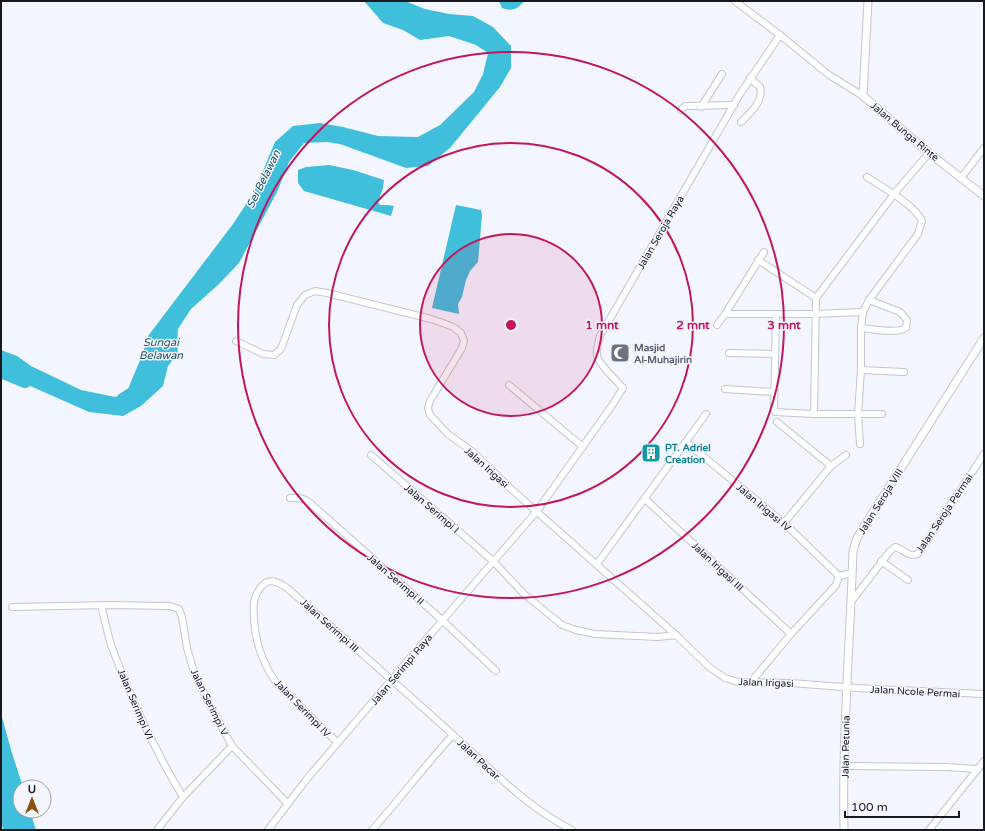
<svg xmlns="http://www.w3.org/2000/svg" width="985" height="831" font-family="'Varela Round',sans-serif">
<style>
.water{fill:#3fbfdc}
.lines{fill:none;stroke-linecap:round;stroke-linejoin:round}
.river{stroke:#3fbfdc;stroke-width:14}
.minor-casing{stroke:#c3c5d0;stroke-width:8}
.tertiary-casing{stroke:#c3c5d0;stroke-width:9}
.minor{stroke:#fff;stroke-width:6}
.tertiary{stroke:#fff;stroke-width:7}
.ring{fill:none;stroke:#c2185b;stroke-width:2}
.labels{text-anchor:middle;stroke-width:3;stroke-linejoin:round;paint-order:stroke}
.street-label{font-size:10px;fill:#18191c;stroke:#f4f6ff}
.worship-label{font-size:10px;font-weight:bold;fill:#5b616d;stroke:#f4f6ff;text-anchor:start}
.culture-label{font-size:10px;font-weight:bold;fill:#0d838f;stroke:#f4f6ff;text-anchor:start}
.water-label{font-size:11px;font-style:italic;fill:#1f5360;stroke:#f4f6ff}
.centre{fill:#c2185b;stroke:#f4f6ff;stroke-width:2}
.ring-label{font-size:12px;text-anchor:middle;font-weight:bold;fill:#c2185b;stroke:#f4f6ff;stroke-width:3;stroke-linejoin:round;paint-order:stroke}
</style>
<rect width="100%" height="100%" fill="#f4f6ff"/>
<g class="water">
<polygon points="364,1 405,1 425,9 449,14 473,16 493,27 511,46 511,68 500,87 450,148 428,166 406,168 340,144 327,142 304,143 289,162 277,192 239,263 218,285 191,309 178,329 177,344 178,353 168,366 163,386 141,406 123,416 89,412 28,385 1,371 1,350 17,356 31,366 81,390 115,397 134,392 145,373 141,359 148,336 233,224 254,192 275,142 293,126 320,123 343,127 378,136 418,137 440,125 474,92 483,74 488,53 476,45 449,36 420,40 403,30 383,23"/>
<path d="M499,1H524C518,9 512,12 502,8Z"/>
<polygon points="329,165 353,170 384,180 383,188 378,202 380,205 388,205 394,206 391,216 304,191 298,183 298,170 306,167"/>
<polygon points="456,205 481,210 482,215 478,262 470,271 466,280 462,297 458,304 459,314 432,308"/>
<polygon points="1,714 12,753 23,787 20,787 20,811 30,811 36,830 12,830 1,796"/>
</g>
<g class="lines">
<g class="river">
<polyline points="1,371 25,381"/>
<polyline points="123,400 134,393 151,352"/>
<polyline points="1,800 11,830"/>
</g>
<g class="minor-casing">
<g id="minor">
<polyline points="735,1 780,35"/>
<polyline points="701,107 722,74"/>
<polyline points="681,110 685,106 734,105"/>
<path d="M741,122C750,113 764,101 760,87L750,78"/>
<polyline points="961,178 984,148"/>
<polyline points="758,260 816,298"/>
<polyline points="725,314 814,314 863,312"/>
<polyline points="776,314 774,410 775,412 814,414 882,414"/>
<polyline points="717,325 725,314 764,252"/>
<path d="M861,328C872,329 897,334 906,328L907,320L900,312L869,300"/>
<polyline points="236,341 263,354 274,355 281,349 297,305 305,295 315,291 327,293 431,319 443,323 453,327 461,333 464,341 462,348 430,401 428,408 430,415 448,434 473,452 510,488 676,635 709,667 725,678 738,682 791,683 856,688 984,694"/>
<polyline points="729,353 775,354"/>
<polyline points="861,370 904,372"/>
<polyline points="509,385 583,447"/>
<polyline points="725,389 774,392"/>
<polyline points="814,414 816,298 894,194 929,153"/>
<polyline points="777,422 831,466 784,523"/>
<polyline points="686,442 784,523 839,576"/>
<path d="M860,444L858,414L861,370V328L863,312L869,300L918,234L922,221C915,205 882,187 867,177"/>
<polyline points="371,455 493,561 524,594 562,625 576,630 595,634 658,637 676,635"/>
<polyline points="831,466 846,455"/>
<path d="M290,498C298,497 303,498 310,503L442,620L496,671"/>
<polyline points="645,499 791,634"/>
<polyline points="881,561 908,580"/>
<polyline points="597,564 706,414"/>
<polyline points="839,576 852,573"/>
<path d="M851,602L890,551L895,547C904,549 909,559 919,553L984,454"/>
<path d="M101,606C105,619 107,632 111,645C130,697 154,749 183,797"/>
<polyline points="12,607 109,605 170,606 179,609 182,617 187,648 194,672 207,700 232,746 288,804"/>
<polyline points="750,683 791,634 836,585 839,576"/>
<path d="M338,743C323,729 309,715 294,700C288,694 280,688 275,681C262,662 255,641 254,618C253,606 253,597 261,587C269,577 278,582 287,588C342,636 397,684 451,733C490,768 525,806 572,830"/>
<polyline points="845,766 945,767 978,769"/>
<polyline points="157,830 183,797 232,746"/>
<path d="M268,830L306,780L410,658L537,511L613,404L623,388C617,381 598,364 597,355C596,349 599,342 600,336L740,94L780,35L829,75L863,96"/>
<path d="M372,830C400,799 425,765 453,735"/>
<polyline points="929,830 984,761"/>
</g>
</g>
<g class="tertiary-casing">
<g id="tertiary">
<polyline points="868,1 863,96 929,153 984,196"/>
<path d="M844,830C842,737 850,644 853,551L857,538L868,520L984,338"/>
</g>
</g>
<use href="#minor" class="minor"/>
<use href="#tertiary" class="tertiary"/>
</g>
<circle cx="511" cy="325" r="91" fill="#c2185b" fill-opacity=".12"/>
<g class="ring">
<circle cx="511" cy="325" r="91"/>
<circle cx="511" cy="325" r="182"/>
<circle cx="511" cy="325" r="273"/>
</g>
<defs>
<g id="mosque-square" transform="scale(1)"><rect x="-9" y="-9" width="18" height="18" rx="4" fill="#6b7280" stroke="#f4f6ff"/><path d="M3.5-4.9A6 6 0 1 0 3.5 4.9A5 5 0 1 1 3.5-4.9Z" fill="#fff"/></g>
<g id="building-square" transform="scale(1)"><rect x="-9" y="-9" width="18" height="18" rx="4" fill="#0f9aa8" stroke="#f4f6ff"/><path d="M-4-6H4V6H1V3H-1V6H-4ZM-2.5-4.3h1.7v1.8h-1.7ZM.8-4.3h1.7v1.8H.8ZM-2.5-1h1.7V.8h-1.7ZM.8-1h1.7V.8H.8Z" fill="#fff"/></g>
</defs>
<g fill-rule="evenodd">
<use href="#mosque-square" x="620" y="353"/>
<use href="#building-square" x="651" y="453"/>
</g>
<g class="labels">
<g class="street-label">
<text transform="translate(905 131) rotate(40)" y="4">Jalan Bunga Rinte</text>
<text transform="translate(660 232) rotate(-60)" y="4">Jalan Seroja Raya</text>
<text transform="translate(487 467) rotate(42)" y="4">Jalan Irigasi</text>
<text transform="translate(880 501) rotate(-58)" y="4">Jalan Seroja VIII</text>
<text transform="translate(764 507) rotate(40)" y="4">Jalan Irigasi IV</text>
<text transform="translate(432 508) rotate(41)" y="4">Jalan Serimpi I</text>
<text transform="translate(944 513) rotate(-56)" y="4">Jalan Seroja Permai</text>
<text transform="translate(718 566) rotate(43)" y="4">Jalan Irigasi III</text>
<text transform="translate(396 579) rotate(41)" y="4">Jalan Serimpi II</text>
<text transform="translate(330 625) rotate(42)" y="4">Jalan Serimpi III</text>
<text transform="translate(401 669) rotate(-50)" y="4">Jalan Serimpi Raya</text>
<text transform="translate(766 682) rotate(2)" y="4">Jalan Irigasi</text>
<text transform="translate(915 691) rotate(3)" y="4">Jalan Ncole Permai</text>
<text transform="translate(210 702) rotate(64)" y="4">Jalan Serimpi V</text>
<text transform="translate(136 704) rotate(67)" y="4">Jalan Serimpi VI</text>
<text transform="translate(303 708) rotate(46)" y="4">Jalan Serimpi IV</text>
<text transform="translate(845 747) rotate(-89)" y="4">Jalan Petunia</text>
<text transform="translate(479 759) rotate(43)" y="4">Jalan Pacar</text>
</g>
<g class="worship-label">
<text x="634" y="351">Masjid<tspan x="634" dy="12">Al-Muhajirin</tspan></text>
</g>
<g class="culture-label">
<text x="665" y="451">PT. Adriel<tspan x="665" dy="12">Creation</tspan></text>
</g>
<g class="water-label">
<text transform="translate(263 179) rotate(-64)" y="4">Sei Belawan</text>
<text x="161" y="346">Sungai<tspan x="161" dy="13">Belawan</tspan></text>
</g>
</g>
<circle cx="511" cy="325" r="6" class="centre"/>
<g class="ring-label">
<text x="602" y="329">1 mnt</text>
<text x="693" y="329">2 mnt</text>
<text x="784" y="329">3 mnt</text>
</g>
<rect width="985" height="831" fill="none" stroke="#18191c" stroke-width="4"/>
<g transform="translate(32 799)"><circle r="19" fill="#f4f6ff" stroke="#9c9ea4"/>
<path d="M0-3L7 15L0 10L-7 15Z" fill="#8d520e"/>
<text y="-6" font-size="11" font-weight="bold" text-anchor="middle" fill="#18191c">U</text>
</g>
<path d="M845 811v6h114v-6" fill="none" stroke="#18191c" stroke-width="2"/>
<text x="851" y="811" font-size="12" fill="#18191c" stroke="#f4f6ff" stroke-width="3" paint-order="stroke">100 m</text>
</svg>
